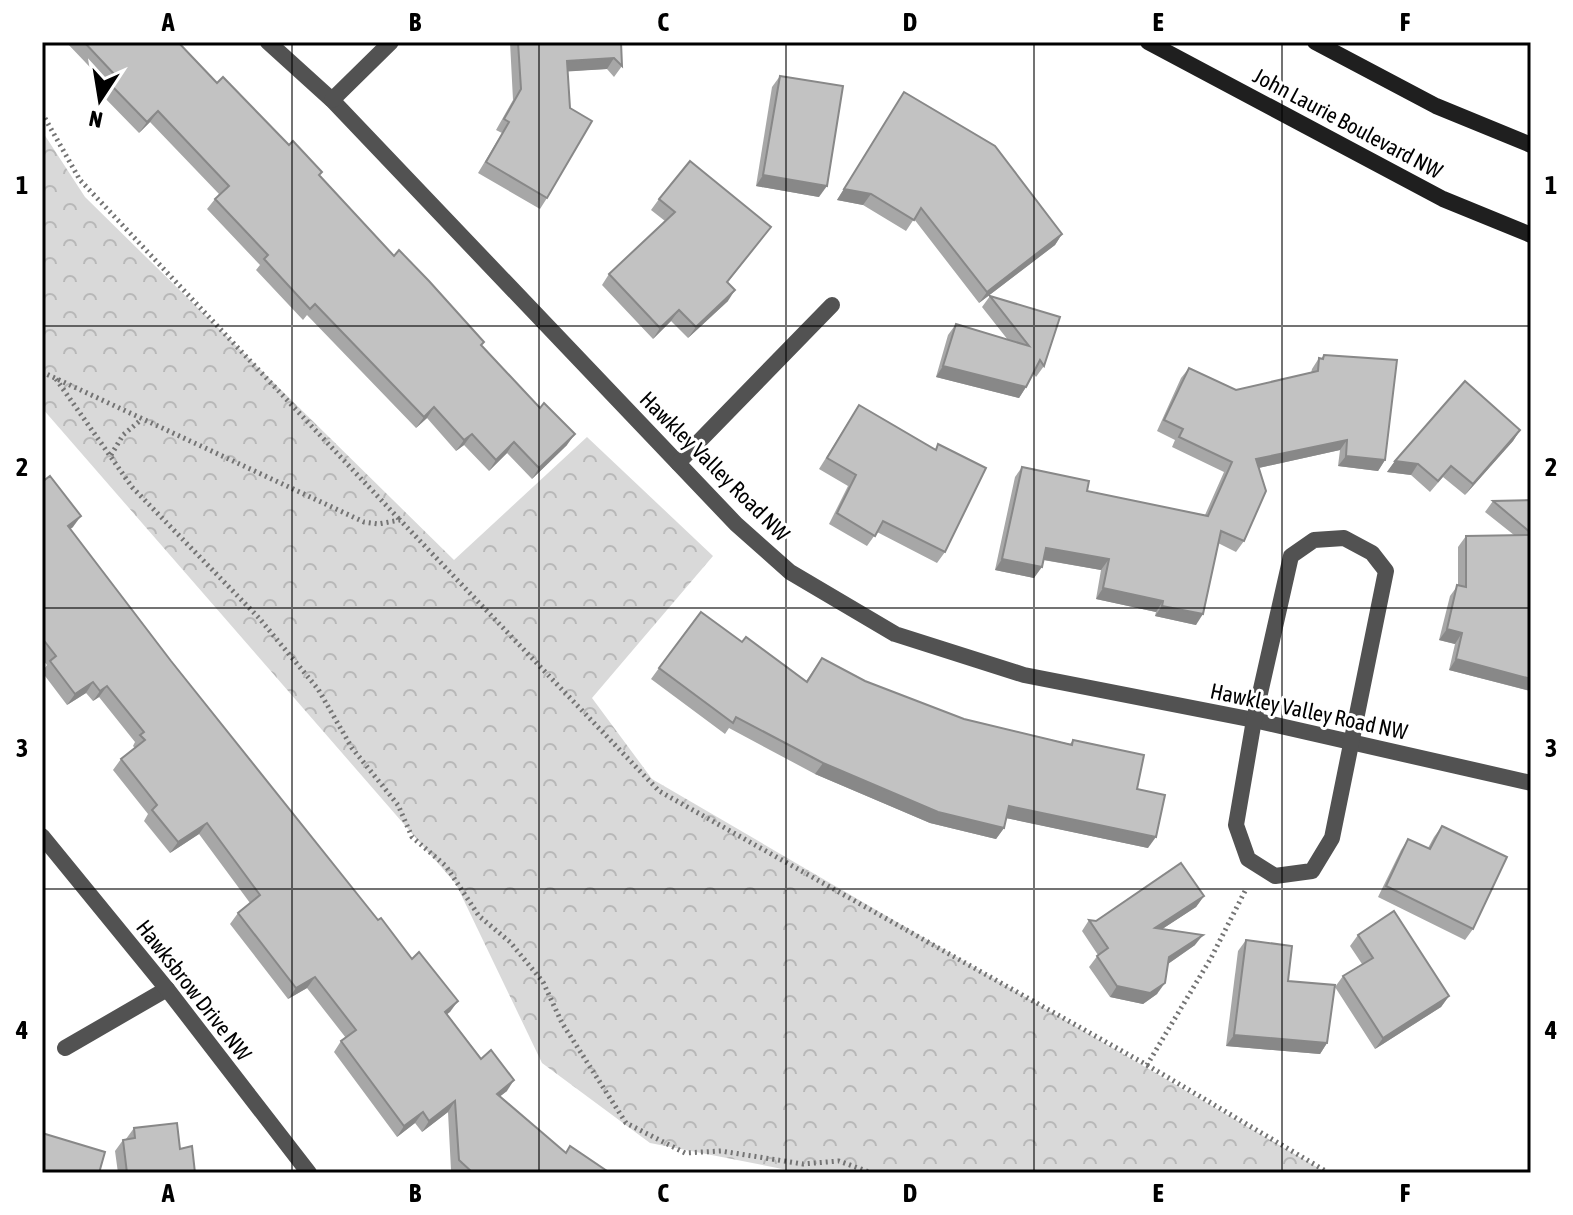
<svg xmlns="http://www.w3.org/2000/svg" width="1573" height="1215" font-family="'Asap Condensed',sans-serif">
<style>
.park{fill:url(#park-crowns)}
.lines{fill:none;stroke-linecap:round;stroke-linejoin:round}
.path{stroke:#747474;stroke-width:5;stroke-dasharray:2 4;stroke-linecap:butt}
.minor{stroke:#525252;stroke-width:16}
.tertiary{stroke:#525252;stroke-width:16}
.secondary{stroke:#1f1f1f;stroke-width:16}
.wall{fill:#a7a7a7}
.shaded-wall{fill:#888}
.building{fill:#c2c2c2;stroke:#888;stroke-width:2}
.grid{fill:none;stroke:#000;stroke-width:2;stroke-opacity:0.55}
.labels{text-anchor:middle;stroke-width:6;stroke-linejoin:round;paint-order:stroke}
.street-label{font-size:22px;fill:#000;stroke:#fff}
.neatline{fill:none;stroke:#000;stroke-width:3}
.grid-label{font-size:26px;text-anchor:middle;font-weight:bold;fill:#000}
</style>
<defs>
<pattern id="park-crowns" width="20" height="18" patternUnits="userSpaceOnUse" patternTransform="scale(2)"><rect width="20" height="18" fill="#d9d9d9"/><path d="M2 6a3 3 0 1 1 6 0M12 15a3 3 0 1 1 6 0" fill="none" stroke="#b8b8b8"/></pattern>
</defs>
<rect width="100%" height="100%" fill="#fff"/>
<polygon class="park" points="42,131 85,197 454,560 587,437 713,556 592,698 652,779 1327,1173 803,1173 650,1143 542,1063 456,884 42,408"/>
<g class="lines">
<g class="path">
<polyline points="42,113 80,180 399,519"/>
<polyline points="42,372 364,522 378,524 400,520 659,791 1147,1065 1211,958 1245,891"/>
<polyline points="56,379 132,487 259,618 318,689 352,748 398,805 412,837 446,866 479,916 510,942 543,982 562,1023 626,1123 685,1153 721,1151 803,1164 839,1161 872,1173"/>
<polyline points="111,455 123,435 142,419"/>
<polyline points="1147,1065 1329,1173"/>
</g>
<g class="minor">
<polyline points="268,42 332,100 736,524 790,572 895,634 1024,675 1254,720 1531,783"/>
<polyline points="332,100 391,42"/>
<polyline points="678,463 832,305"/>
<polygon points="1344,538 1372,553 1386,571 1332,838 1312,871 1275,876 1248,859 1236,825 1254,720 1291,556 1314,540"/>
<polyline points="65,1048 167,989"/>
</g>
<polyline class="tertiary" points="42,836 167,989 309,1173"/>
<g class="secondary">
<polyline points="1148,42 1443,199 1531,235"/>
<polyline points="1315,42 1436,106 1531,145"/>
</g>
</g>
<g class="wall">
<polygon points="66,42 178,42 217,83 320,176 394,256 482,346 567,445 532,479 507,453 489,471 464,445 456,451 427,418 416,428 307,315 303,320 256,270 260,265 207,209 219,194 150,122 139,133 100,93 106,84"/>
<polygon points="510,42 621,42 622,66 614,77 607,69 568,71 547,198 540,209 478,173 502,133 496,130 513,100"/>
<polygon points="780,76 819,197 756,186 772,87"/>
<polygon points="904,92 1062,234 1055,245 979,303 914,219 906,231 863,205 837,200"/>
<polygon points="659,199 771,227 728,282 728,301 688,338 671,321 653,339 602,285 609,274 665,221 651,210"/>
<polygon points="990,296 1044,366 1036,377 1033,373 1026,387 1019,398 936,377 948,335 956,324 1008,340 982,307"/>
<polygon points="1324,355 1385,460 1378,471 1338,466 1340,450 1259,468 1244,541 1236,552 1218,543 1196,625 1155,616 1156,612 1096,599 1101,570 1043,560 1034,578 995,570 1015,477 1022,467 1087,491 1205,515 1224,472 1172,447 1175,440 1157,431 1181,378 1189,368 1236,390 1311,373 1312,369 1319,358 1321,359"/>
<polygon points="859,405 935,450 938,444 945,552 937,563 877,532 867,546 829,524 848,486 819,469"/>
<polygon points="1520,430 1513,441 1465,495 1443,477 1430,492 1411,475 1387,472 1395,461"/>
<polygon points="42,482 73,527 70,529 171,661 378,920 412,959 458,1001 447,1014 507,1091 500,1096 566,1153 610,1173 454,1173 451,1170 448,1112 422,1132 415,1123 397,1137 334,1052 341,1041 346,1038 307,988 288,999 230,924 238,913 250,903 199,834 170,853 144,821 148,814 113,770 121,759 135,748 133,746 135,742 99,697 93,701 86,693 67,705 42,672 47,665 42,659"/>
<polygon points="1531,500 1531,691 1530,691 1449,670 1455,644 1439,640 1450,596 1458,585 1458,547 1466,536 1514,535 1485,512 1493,501"/>
<polygon points="742,642 806,681 822,658 865,681 964,719 1070,744 1073,740 1137,789 1148,848 1006,818 1004,828 996,839 930,823 815,774 729,728 725,734 651,679 659,668"/>
<polygon points="1442,826 1473,929 1465,940 1378,897 1401,850 1408,839 1428,848 1434,837"/>
<polygon points="1204,896 1196,907 1162,929 1195,945 1168,964 1157,994 1143,1004 1110,997 1089,967 1098,955 1082,931 1089,920 1096,921"/>
<polygon points="1358,935 1449,996 1441,1007 1375,1049 1335,987 1343,976 1362,964 1350,946"/>
<polygon points="1246,940 1288,981 1327,1043 1320,1054 1226,1046 1238,951"/>
<polygon points="134,1128 180,1149 195,1173 118,1173 115,1151 123,1140 126,1139"/>
</g>
<g class="shaded-wall">
<polygon points="614,58 607,69 560,72 567,61"/>
<polygon points="158,111 150,122 139,133 147,122"/>
<polygon points="763,175 827,186 819,197 756,186"/>
<polygon points="844,189 871,194 863,205 837,200"/>
<polygon points="1062,234 1055,245 979,303 987,292"/>
<polygon points="735,290 728,301 688,338 696,327"/>
<polygon points="679,310 671,321 653,339 660,328"/>
<polygon points="943,366 1026,387 1019,398 936,377"/>
<polygon points="434,407 427,418 416,428 424,417"/>
<polygon points="1520,430 1513,441 1465,495 1473,484"/>
<polygon points="472,434 464,445 456,451 464,440"/>
<polygon points="575,434 567,445 532,479 539,468"/>
<polygon points="1347,440 1340,450 1249,470 1256,459"/>
<polygon points="514,442 507,453 489,471 496,460"/>
<polygon points="1346,456 1385,460 1378,471 1338,466"/>
<polygon points="1395,461 1418,464 1411,475 1387,472"/>
<polygon points="81,516 73,527 60,537 68,526"/>
<polygon points="1046,548 1109,559 1101,570 1039,559"/>
<polygon points="1002,559 1042,567 1034,578 995,570"/>
<polygon points="1103,588 1163,601 1156,612 1096,599"/>
<polygon points="1162,606 1203,614 1196,625 1155,616"/>
<polygon points="1447,629 1462,633 1455,644 1439,640"/>
<polygon points="1456,659 1531,679 1531,691 1449,670"/>
<polygon points="93,682 86,693 67,705 75,694"/>
<polygon points="107,686 99,697 93,701 100,691"/>
<polygon points="823,763 1004,828 996,839 930,823 815,774"/>
<polygon points="1009,806 1156,837 1148,848 1001,817"/>
<polygon points="207,823 199,834 170,853 178,842"/>
<polygon points="1204,896 1196,907 1147,939 1155,928"/>
<polygon points="1203,935 1195,945 1162,968 1169,957"/>
<polygon points="315,977 307,988 288,999 296,988"/>
<polygon points="1165,983 1157,994 1143,1004 1110,997 1117,986"/>
<polygon points="1449,996 1441,1007 1375,1049 1383,1038"/>
<polygon points="458,1001 450,1012 437,1022 445,1012"/>
<polygon points="1234,1035 1327,1043 1320,1054 1226,1046"/>
<polygon points="514,1080 507,1091 489,1105 497,1094"/>
<polygon points="455,1101 448,1112 422,1132 429,1121"/>
<polygon points="423,1112 415,1123 397,1137 404,1126"/>
</g>
<g class="building">
<polygon points="84,42 178,42 217,83 223,77 289,145 293,141 322,172 319,175 394,256 399,250 429,281 484,342 481,345 540,408 544,403 575,434 539,468 514,442 496,460 472,434 464,440 434,407 424,417 315,304 310,309 264,259 268,255 215,199 229,186 158,111 147,122 108,82 115,75"/>
<polygon points="518,42 621,42 622,66 614,58 567,61 570,108 592,121 547,198 486,162 509,122 504,119 521,89"/>
<polygon points="780,76 843,86 827,186 763,175"/>
<polygon points="904,92 995,146 1062,234 987,292 921,208 914,220 871,194 844,189"/>
<polygon points="690,161 771,227 727,282 735,290 696,327 679,310 660,328 609,274 675,212 659,199"/>
<polygon points="990,296 1060,317 1044,366 1040,360 1026,387 943,366 956,324 1029,346"/>
<polygon points="1324,355 1397,360 1385,460 1346,456 1347,440 1256,459 1266,491 1244,541 1221,531 1203,614 1162,606 1163,601 1103,588 1109,559 1046,548 1042,567 1002,559 1022,467 1089,481 1087,491 1208,516 1232,462 1179,437 1183,429 1164,420 1189,368 1236,390 1318,371 1319,358 1323,359"/>
<polygon points="1465,381 1520,430 1473,484 1451,466 1438,481 1418,464 1395,461"/>
<polygon points="859,405 936,450 938,444 986,468 945,552 883,521 875,536 837,513 856,475 827,458"/>
<polygon points="50,476 81,516 68,526 171,661 378,920 381,918 412,959 419,952 458,1001 445,1012 481,1059 491,1050 514,1080 497,1094 566,1153 570,1146 610,1173 473,1173 459,1160 455,1101 429,1121 423,1112 404,1126 341,1041 356,1030 315,977 296,988 238,913 260,895 207,823 178,842 152,810 157,805 121,759 145,740 140,735 144,732 107,686 100,691 93,682 75,694 50,661 56,656 42,638 42,482"/>
<polygon points="1531,500 1531,533 1493,501"/>
<polygon points="1531,535 1531,679 1456,659 1462,633 1447,629 1457,585 1466,587 1466,536"/>
<polygon points="701,612 742,642 746,637 807,682 822,658 865,681 964,719 1072,745 1073,740 1144,755 1137,789 1165,795 1156,837 1009,806 1004,828 938,812 823,763 736,717 733,723 659,668"/>
<polygon points="1442,826 1507,857 1473,929 1386,886 1408,839 1430,849"/>
<polygon points="1181,863 1204,896 1155,928 1203,935 1169,957 1165,983 1150,993 1117,986 1097,956 1108,948 1089,920 1096,921"/>
<polygon points="1394,911 1449,996 1383,1038 1343,976 1373,958 1358,935"/>
<polygon points="1246,940 1292,946 1288,981 1335,985 1327,1043 1234,1035"/>
<polygon points="177,1123 180,1149 192,1146 195,1173 127,1173 123,1140 135,1138 134,1128"/>
<polygon points="42,1133 105,1152 99,1173 42,1173"/>
</g>
<path class="grid" d="M292,42V1173M539,42V1173M786,42V1173M1034,42V1173M1282,42V1173M42,326H1531M42,608H1531M42,889H1531"/>
<g class="labels">
<g class="street-label">
<text transform="translate(1348 123) rotate(28)" y="8">John Laurie Boulevard NW</text>
<text transform="translate(715 466) rotate(45)" y="8">Hawkley Valley Road NW</text>
<text transform="translate(1309 711) rotate(12)" y="8">Hawkley Valley Road NW</text>
<text transform="translate(194 990) rotate(52)" y="8">Hawksbrow Drive NW</text>
</g>
</g>
<rect width="1573" height="1215" fill="none" stroke="#ffffff" stroke-width="88"/>
<g transform="translate(100 100) rotate(192)" stroke="#ffffff" stroke-width="6" paint-order="stroke">
<path d="M0-6L14 30L0 20L-14 30Z" fill="#000000"/>
<text y="-12" font-size="22" font-weight="bold" text-anchor="middle" fill="#000000">N</text>
</g>
<rect x="44" y="44" width="1485" height="1127" class="neatline"/>
<g class="grid-label">
<text x="168" y="31">A</text>
<text x="415" y="31">B</text>
<text x="663" y="31">C</text>
<text x="910" y="31">D</text>
<text x="1158" y="31">E</text>
<text x="1405" y="31">F</text>
<text x="22" y="194">1</text>
<text x="1551" y="194">1</text>
<text x="22" y="476">2</text>
<text x="1551" y="476">2</text>
<text x="22" y="757">3</text>
<text x="1551" y="757">3</text>
<text x="22" y="1039">4</text>
<text x="1551" y="1039">4</text>
<text x="168" y="1202">A</text>
<text x="415" y="1202">B</text>
<text x="663" y="1202">C</text>
<text x="910" y="1202">D</text>
<text x="1158" y="1202">E</text>
<text x="1405" y="1202">F</text>
</g>
</svg>
